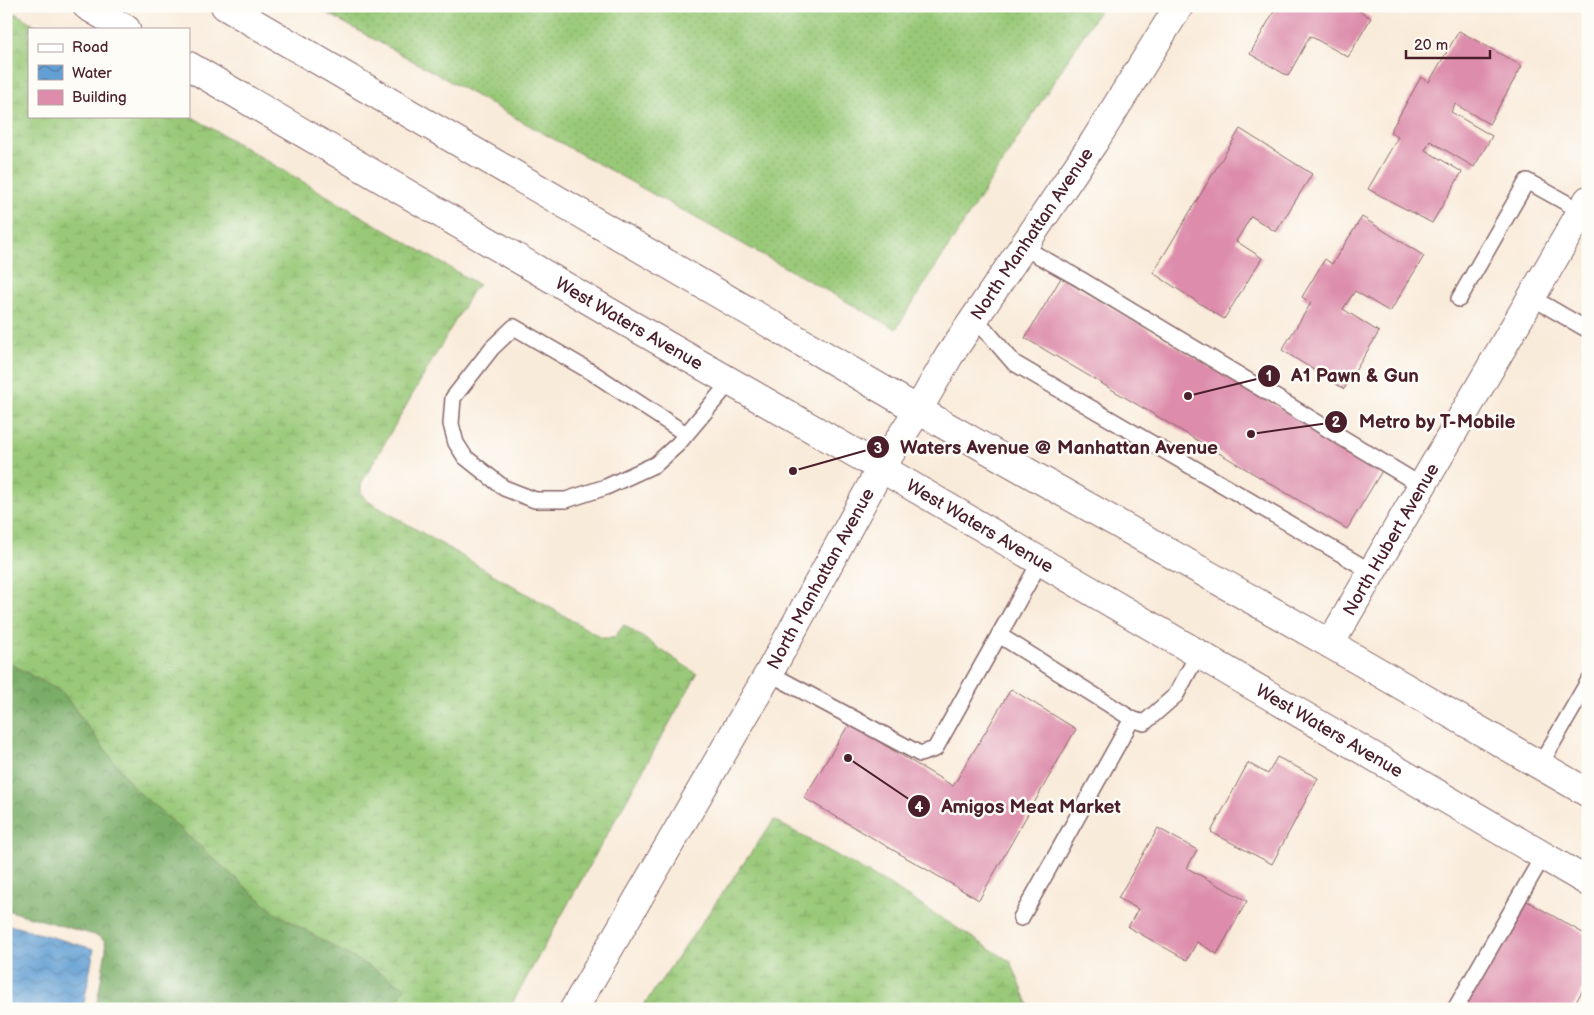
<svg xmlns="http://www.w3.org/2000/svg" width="1594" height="1015" font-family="'Balsamiq Sans',sans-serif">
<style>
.grass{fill:url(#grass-dots);stroke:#727452}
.forest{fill:url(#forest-crowns);stroke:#62664a}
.wetland{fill:url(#wetland-marsh);stroke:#727452}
.water{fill:url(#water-waves);stroke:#565f7f}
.building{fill:#dd8dab}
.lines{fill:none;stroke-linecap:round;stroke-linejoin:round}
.service-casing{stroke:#876668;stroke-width:18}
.minor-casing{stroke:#876668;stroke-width:30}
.tertiary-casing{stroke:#876668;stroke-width:30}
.secondary-casing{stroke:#876668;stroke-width:30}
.service{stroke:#fff;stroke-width:15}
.minor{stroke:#fff;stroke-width:28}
.tertiary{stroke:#fff;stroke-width:28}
.secondary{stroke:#fff;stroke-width:28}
.labels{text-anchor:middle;stroke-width:5;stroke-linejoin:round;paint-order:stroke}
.street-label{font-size:18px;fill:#4a1f2b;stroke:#fdfcf7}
.leader{fill:none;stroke:#4a1f2b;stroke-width:2}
.callout-dot{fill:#4a1f2b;stroke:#fdfcf7;stroke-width:2}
.mark-label{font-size:15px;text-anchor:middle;font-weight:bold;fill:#fff}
.callout-label{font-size:19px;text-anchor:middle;font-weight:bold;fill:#4a1f2b;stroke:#fdfcf7;stroke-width:5;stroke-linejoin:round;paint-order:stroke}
</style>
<defs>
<pattern id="grass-dots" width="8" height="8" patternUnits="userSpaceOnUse" patternTransform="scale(1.25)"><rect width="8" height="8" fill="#99c978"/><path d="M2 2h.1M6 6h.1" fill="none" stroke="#85ac68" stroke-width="1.8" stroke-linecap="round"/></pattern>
<pattern id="forest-crowns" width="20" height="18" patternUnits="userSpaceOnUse" patternTransform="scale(1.25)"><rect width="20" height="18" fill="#7aad68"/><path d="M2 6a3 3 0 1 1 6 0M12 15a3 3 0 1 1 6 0" fill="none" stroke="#668c56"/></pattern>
<pattern id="wetland-marsh" width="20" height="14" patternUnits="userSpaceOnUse" patternTransform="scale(1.25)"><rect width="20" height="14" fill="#99c978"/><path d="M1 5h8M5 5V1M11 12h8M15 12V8" fill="none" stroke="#85ac68"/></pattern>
<pattern id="water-waves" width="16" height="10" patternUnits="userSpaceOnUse" patternTransform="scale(1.25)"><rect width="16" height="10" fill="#629fd3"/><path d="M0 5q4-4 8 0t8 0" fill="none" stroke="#5381ab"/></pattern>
</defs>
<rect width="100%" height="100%" fill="#fdfcf7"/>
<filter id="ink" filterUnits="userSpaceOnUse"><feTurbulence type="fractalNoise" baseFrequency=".02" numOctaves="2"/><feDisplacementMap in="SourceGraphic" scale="10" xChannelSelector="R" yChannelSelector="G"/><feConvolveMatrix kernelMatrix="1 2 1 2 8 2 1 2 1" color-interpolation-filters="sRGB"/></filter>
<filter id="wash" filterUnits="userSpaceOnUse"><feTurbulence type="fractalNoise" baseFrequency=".0096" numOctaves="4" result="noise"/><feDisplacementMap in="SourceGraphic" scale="20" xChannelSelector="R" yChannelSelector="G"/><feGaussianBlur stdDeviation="1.12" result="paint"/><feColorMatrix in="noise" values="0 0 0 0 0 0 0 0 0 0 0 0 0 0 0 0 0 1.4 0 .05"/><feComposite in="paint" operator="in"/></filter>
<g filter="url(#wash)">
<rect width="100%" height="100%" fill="#f9ebda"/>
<polygon class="grass" points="314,6 1102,6 896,329"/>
<polygon class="forest" points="6,661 63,693 134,788 275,913 406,987 393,1009 96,1009 106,950 105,941 98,936 6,910"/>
<g class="wetland">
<polygon points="320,6 341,6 336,16"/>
<path d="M6,8L42,29H29V116H189V115L479,285L473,290L362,482C360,490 360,493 366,500L602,638H614L624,625L697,674L509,1009H393L405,987L275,913L134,788L63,693L6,661Z"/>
<polygon points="774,820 891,886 1011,962 1030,1009 641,1009"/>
</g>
<polygon class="water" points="6,924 94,949 83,1009 6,1009"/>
<g id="blocks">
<g class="building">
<polygon points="1277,6 1351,6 1371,18 1348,57 1310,36 1288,76 1250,54"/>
<polygon points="1459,31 1522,66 1489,124 1455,104 1451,112 1492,136 1474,167 1430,141 1425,150 1462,172 1432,223 1368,189 1398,137 1390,132 1421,77 1429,82"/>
<polygon points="1240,129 1312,174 1276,232 1251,216 1246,225 1236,241 1262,258 1224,319 1153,273"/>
<polygon points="1362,217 1424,256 1390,312 1355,291 1343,309 1379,332 1344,389 1282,350 1311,303 1302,297 1325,259 1332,264"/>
<polygon points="1061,278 1383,469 1347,529 1025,338"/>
<polygon points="1011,689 1076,729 979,900 804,798 849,724 953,786"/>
<polygon points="1277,757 1318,778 1272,864 1211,832 1248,763 1268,774"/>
<polygon points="1158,828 1197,850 1187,868 1247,901 1217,954 1197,942 1187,960 1128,927 1138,909 1118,898"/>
<polygon points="1527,901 1588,936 1588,981 1573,1007 1577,1009 1464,1009"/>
</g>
</g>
</g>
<g filter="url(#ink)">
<use href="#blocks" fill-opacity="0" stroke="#876668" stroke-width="1"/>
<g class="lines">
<g class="service-casing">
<g id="service">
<polyline points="1023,247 1080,279 1422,486"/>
<polyline points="1531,297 1588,330"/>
<polyline points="1459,299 1527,181 1581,211"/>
<polyline points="975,318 1014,363 1372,572"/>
<polyline points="686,434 593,373 514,327 492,348 453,398 451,424 456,443 465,457 504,488 535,500 566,500 606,487 656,464 678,444 730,382"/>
<polyline points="999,635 1132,719 1144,723 1176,695 1198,654"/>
<polyline points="769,673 920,754 935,749 1040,562"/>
<polyline points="1540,765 1588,682"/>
<polyline points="1021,918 1132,719"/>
<polyline points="1455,1009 1543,856"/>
</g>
</g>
<g class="minor-casing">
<g id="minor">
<path id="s1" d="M918,410L949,356L1094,142L1179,6"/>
<path id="s2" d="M1330,644L1588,200"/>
</g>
</g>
<g class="tertiary-casing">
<g id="tertiary">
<path id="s3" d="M574,1009L769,673L881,468L918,410"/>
</g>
</g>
<g class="secondary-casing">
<g id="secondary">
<polyline points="87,6 126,29"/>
<polyline points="225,6 918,410 1330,644 1588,793"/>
<path id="s4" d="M189,66L621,319L881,468L1588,882"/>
</g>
</g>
<use href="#service" class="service"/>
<use href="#minor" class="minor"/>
<use href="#tertiary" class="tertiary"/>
<use href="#secondary" class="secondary"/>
</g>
</g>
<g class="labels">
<g class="street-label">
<text dy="6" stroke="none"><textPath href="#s1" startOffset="210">North Manhattan Avenue</textPath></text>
<text dy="6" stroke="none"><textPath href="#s4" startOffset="510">West Waters Avenue</textPath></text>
<text dy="6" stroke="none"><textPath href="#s4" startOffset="915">West Waters Avenue</textPath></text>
<text dy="6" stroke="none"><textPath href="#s2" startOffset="121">North Hubert Avenue</textPath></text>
<text dy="6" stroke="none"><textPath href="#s3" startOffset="496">North Manhattan Avenue</textPath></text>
<text dy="6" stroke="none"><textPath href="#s4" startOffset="1320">West Waters Avenue</textPath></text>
</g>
</g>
<path class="leader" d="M1188 396L1269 376M1251 434L1336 422M793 471L878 447M848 758L919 806"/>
<g class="callout-dot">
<circle cx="1188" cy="396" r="5"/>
<circle cx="1251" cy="434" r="5"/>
<circle cx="793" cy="471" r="5"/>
<circle cx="848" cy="758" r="5"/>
<circle cx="1269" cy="376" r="12"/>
<circle cx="1336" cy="422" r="12"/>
<circle cx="878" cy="447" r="12"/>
<circle cx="919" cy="806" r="12"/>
</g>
<g class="mark-label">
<text x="1269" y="381">1</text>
<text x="1336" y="427">2</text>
<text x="878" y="453">3</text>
<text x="919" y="812">4</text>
</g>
<g class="callout-label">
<text x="1355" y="382">A1 Pawn &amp; Gun</text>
<text x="1437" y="428">Metro by T-Mobile</text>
<text x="1059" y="454">Waters Avenue @ Manhattan Avenue</text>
<text x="1031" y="813">Amigos Meat Market</text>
</g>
<rect width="1594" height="1015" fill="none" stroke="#fdfcf7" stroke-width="25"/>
<rect x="28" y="28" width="162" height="90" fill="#fdfcf7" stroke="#b5a4a5"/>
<rect x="38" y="44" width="25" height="8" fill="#ffffff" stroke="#b5a4a5"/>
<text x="72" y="52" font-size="15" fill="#4a1f2b">Road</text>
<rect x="38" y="65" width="25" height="15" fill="url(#water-waves)" stroke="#b5a4a5"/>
<text x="72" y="78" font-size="15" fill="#4a1f2b">Water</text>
<rect x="38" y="90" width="25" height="15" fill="#dd8dab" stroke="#b5a4a5"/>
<text x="72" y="102" font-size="15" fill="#4a1f2b">Building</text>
<path d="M1406 50v8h84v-8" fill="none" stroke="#4a1f2b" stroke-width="2.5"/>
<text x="1414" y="50" font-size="15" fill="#4a1f2b" stroke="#fdfcf7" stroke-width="4" paint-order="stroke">20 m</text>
</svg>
